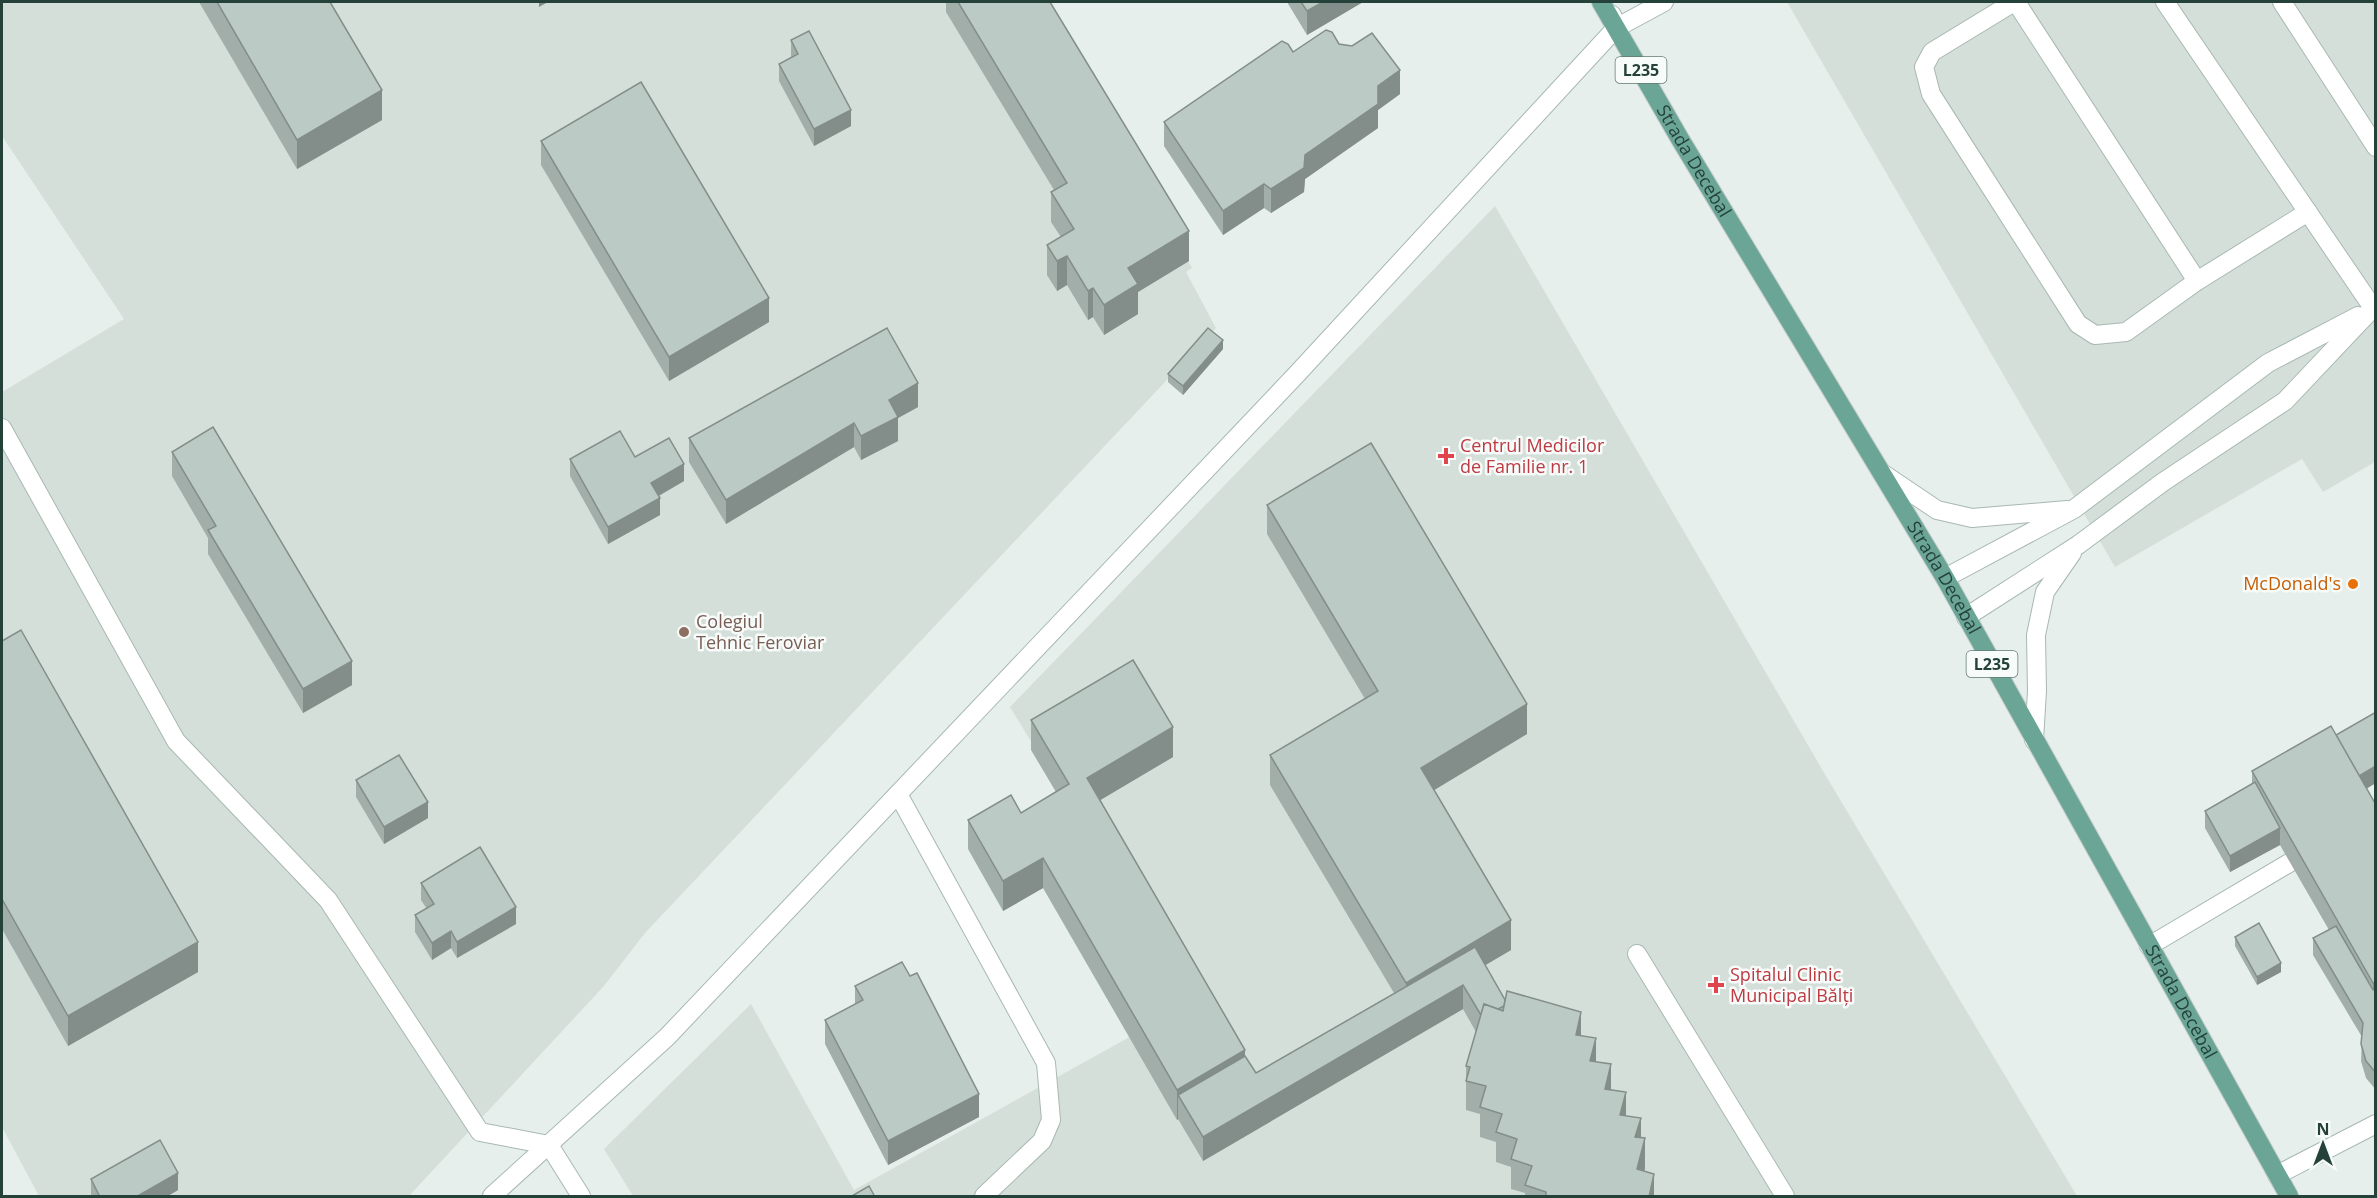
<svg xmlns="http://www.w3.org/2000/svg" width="2377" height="1198" font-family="'Open Sans',sans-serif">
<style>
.built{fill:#d4dfda}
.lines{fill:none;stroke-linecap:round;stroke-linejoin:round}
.lane-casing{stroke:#a8b8b2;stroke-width:20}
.street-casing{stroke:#a8b8b2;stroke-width:20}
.primary-casing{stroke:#c2cac8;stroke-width:20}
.lane{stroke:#fff;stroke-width:18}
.street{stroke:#fff;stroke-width:18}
.primary{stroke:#6aa596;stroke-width:18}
.wall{fill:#a1aea9}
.shaded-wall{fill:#838d89}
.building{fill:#bbcac4;stroke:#838d89;stroke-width:1.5}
.health-dot{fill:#e0444e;stroke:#f7fbf9;stroke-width:2}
.food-dot{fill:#e8710a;stroke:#f7fbf9;stroke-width:2}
.education-dot{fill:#8d6e63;stroke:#f7fbf9;stroke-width:2}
.labels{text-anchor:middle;stroke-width:5;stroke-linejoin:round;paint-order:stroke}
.shield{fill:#f7fbf9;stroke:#637a73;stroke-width:1.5}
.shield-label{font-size:16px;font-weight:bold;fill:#24423a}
.street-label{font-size:18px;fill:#24423a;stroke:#f7fbf9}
.health-label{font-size:18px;fill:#be3a42;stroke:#f7fbf9;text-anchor:start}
.food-label{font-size:18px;fill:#c56008;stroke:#f7fbf9;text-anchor:end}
.education-label{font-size:18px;fill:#785e54;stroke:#f7fbf9;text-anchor:start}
</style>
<rect width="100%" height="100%" fill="#e6efeb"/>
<g class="built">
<polygon points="2,2 1033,2 1192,268 1186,272 1216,328 645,933 604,986 409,1196 39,1196 2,1127 2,392 124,319 2,136"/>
<polygon points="1787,2 2375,2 2375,462 2323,492 2302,459 2115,567"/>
<polygon points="1495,206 1823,771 2077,1196 633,1196 604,1149 751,1004 854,1190 1135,1034 1077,817 1010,707"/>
</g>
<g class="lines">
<g class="lane-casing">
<g id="lane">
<polyline points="2014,2 1932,52 1924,67 1931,94 2078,324 2095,335 2126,332 2197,281 2308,212"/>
<polyline points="2016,2 2197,281"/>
<polyline points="2165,2 2373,308"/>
<polyline points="2282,2 2376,147"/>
<polyline points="1612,15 1616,28 1664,2"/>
<polyline points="1882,473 1937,510 1972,518 2067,510"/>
<polyline points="1945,578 2074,509 2268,363 2358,316"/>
<polyline points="1966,617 2078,545 2163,482 2285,401 2373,308"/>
<polyline points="2034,740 2037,691 2036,635 2045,592 2072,553"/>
<polyline points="898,794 1046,1063 1051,1120 1042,1141 984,1196"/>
<polyline points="2149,946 2311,850"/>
<polyline points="1637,954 1785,1196"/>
<polyline points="2277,1175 2376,1124"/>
</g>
</g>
<g class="street-casing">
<g id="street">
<polyline points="2,428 176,741 328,900 480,1132 549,1145 581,1196"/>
<polyline points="492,1196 667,1037 1296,375 1616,28"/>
</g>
</g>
<g class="primary-casing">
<g id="primary">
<path id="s1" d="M1601,2L1680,139L1945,578L2289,1196"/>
</g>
</g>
<use href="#lane" class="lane"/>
<use href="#street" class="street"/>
<use href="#primary" class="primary"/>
</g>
<g class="wall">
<polygon points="199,2 330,2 382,120 297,169"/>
<polygon points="946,2 1050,2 1189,261 1138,292 1138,314 1104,335 1093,317 1088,320 1067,285 1057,291 1047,275 1047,245 1061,237 1051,222 1051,192 1054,190 946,12"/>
<polygon points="1287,2 1363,2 1307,35"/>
<polygon points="791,40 851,126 814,146 779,81 779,64 791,57"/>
<polygon points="1293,52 1400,94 1378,110 1378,128 1305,179 1304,192 1271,213 1264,208 1223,235 1164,146 1164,122"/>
<polygon points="541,141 769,322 669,381 541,165"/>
<polygon points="1223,349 1183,395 1168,382 1168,374"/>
<polygon points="918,407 898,418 898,441 861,460 854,447 726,524 689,462 689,438"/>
<polygon points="172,452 352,685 303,713 208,554 208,538 172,476"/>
<polygon points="635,457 684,481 659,496 660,515 608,544 570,476 570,459"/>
<polygon points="1267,505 1527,734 1434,790 1511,950 1485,965 1505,1000 1581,1036 1626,1116 1641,1138 1645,1168 1644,1171 1654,1197 1525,1197 1525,1193 1511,1189 1511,1167 1496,1162 1496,1142 1480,1137 1480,1114 1466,1110 1466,1066 1476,1032 1463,1009 1203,1161 1178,1119 1177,1120 1043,888 1003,911 968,849 968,820 1021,813 1056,792 1031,750 1031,720 1173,757 1100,800 1245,1056 1256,1073 1394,993 1270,785 1270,755 1365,699 1267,534"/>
<polygon points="2,641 198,972 68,1046 2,929"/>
<polygon points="2252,771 2366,789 2376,805 2376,1090 2366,1078 2361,1061 2362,1037 2313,955 2313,938 2329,930 2280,845 2230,872 2205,828 2205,811 2252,784"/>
<polygon points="356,780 428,818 384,844 356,797"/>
<polygon points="421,883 516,924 457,958 451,948 432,960 415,932 415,915 427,909 421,900"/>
<polygon points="2235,937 2281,972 2257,985 2235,946"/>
<polygon points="910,976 979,1117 888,1165 825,1044 825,1020 855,1004 855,986"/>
<polygon points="91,1179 178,1190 166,1197 91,1197"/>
</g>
<g class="shaded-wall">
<polygon points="539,2 548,2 539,7"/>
<polygon points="1323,2 1363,2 1307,35 1307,11"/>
<polygon points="1400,70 1400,94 1378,110 1378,128 1305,179 1304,192 1271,213 1271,189 1305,155 1378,86"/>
<polygon points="382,90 382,120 297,169 297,140"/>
<polygon points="851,110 851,126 814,146 814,129"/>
<polygon points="1264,184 1264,208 1223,235 1223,211"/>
<polygon points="1189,231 1189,261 1138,292 1138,314 1104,335 1104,305 1128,268"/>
<polygon points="1067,256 1067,285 1057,291 1057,261"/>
<polygon points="1093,288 1093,317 1088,320 1088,291"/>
<polygon points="769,298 769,322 669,381 669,357"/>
<polygon points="1223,340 1223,349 1183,395 1183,386"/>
<polygon points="918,383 918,407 898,418 898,441 861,460 861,436 889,400"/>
<polygon points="854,423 854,447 726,524 726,500"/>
<polygon points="684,464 684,481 651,500 651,483"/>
<polygon points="660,498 660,515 608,544 608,527"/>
<polygon points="352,661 352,685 303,713 303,689"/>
<polygon points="1527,704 1527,734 1421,798 1421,768"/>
<polygon points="1173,727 1173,757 1087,808 1087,778"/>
<polygon points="2376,766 2376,783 2356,795 2356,778"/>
<polygon points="428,802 428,818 384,844 384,827"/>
<polygon points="2280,828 2280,845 2230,872 2230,856"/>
<polygon points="1043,858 1043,888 1003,911 1003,881"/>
<polygon points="516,907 516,924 457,958 457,942"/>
<polygon points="1511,920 1511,950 1406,1012 1406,983"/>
<polygon points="451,931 451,948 432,960 432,943"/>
<polygon points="198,942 198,972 68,1046 68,1016"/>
<polygon points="2281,963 2281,972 2257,985 2257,977"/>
<polygon points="2376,981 2376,1005 2373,1007 2373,983"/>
<polygon points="1463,985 1463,1009 1203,1161 1203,1137"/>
<polygon points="1581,1012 1581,1042 1576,1035"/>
<polygon points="1596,1038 1596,1068 1590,1061"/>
<polygon points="1245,1050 1245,1080 1178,1095 1178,1119 1177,1120 1177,1090"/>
<polygon points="1611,1064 1611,1094 1605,1089"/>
<polygon points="1626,1092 1626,1121 1620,1115"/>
<polygon points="979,1094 979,1117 888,1165 888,1141"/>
<polygon points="1641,1118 1641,1148 1635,1137"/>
<polygon points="1645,1138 1645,1168 1638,1197 1637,1169"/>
<polygon points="178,1173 178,1190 166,1197 136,1197"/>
<polygon points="1654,1174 1654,1197 1649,1197"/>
</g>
<g class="building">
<polygon points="217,2 330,2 382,90 297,140"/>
<polygon points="958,2 1050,2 1189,231 1128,268 1138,284 1104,305 1093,288 1088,291 1067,256 1057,261 1047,245 1074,229 1051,192 1067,183"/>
<polygon points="1301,2 1323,2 1307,11"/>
<polygon points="1326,30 1332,32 1339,44 1352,46 1372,33 1400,70 1378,86 1378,104 1305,155 1304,168 1271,189 1264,184 1223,211 1164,122 1282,41 1288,44 1293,52"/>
<polygon points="809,31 851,110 814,129 779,64 798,54 791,40"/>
<polygon points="641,82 769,298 669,357 541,141"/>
<polygon points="887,328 918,383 889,400 898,417 861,436 854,423 726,500 689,438"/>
<polygon points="1208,328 1223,340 1183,386 1168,374"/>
<polygon points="213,427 352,661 303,689 208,530 216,526 172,452"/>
<polygon points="620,431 635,457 669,438 684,464 651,483 660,498 608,527 570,459"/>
<polygon points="1371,443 1527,704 1421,768 1511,920 1406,983 1270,755 1378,691 1267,505"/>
<polygon points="21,630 198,942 68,1016 2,899 2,641"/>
<polygon points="1133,660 1173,727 1087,778 1245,1050 1177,1090 1043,858 1003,881 968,820 1011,795 1021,813 1069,784 1031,720"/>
<polygon points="2376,712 2376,766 2359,776 2336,735"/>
<polygon points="2331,726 2376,805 2376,981 2373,983 2252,771"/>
<polygon points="399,755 428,802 384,827 356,780"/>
<polygon points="2255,782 2280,828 2230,856 2205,811"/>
<polygon points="480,847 516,907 457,942 451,931 432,943 415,915 434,904 421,883"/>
<polygon points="2259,923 2281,963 2257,977 2235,937"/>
<polygon points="2336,926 2373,990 2376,988 2376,1073 2366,1061 2361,1044 2363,1023 2313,938"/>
<polygon points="1475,947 1505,1000 1504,1006 1498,1009 1484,1004 1481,1015 1463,985 1203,1137 1178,1095 1245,1056 1256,1073"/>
<polygon points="902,962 910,976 917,973 979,1094 888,1141 825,1020 863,1000 855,986"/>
<polygon points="1507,991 1581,1012 1576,1035 1596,1038 1590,1061 1611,1064 1605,1089 1626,1092 1620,1115 1641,1118 1635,1137 1645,1138 1637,1169 1654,1174 1649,1197 1547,1197 1546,1196 1546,1192 1525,1185 1532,1166 1511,1159 1517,1139 1496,1132 1502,1114 1480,1107 1486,1086 1466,1081 1470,1067 1466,1066 1484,1004 1503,1011"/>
<polygon points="160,1140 178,1173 136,1197 100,1197 91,1179"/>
<polygon points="869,1186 875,1197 850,1197"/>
</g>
<g class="health-dot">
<path d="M1443 447h6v6h6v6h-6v6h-6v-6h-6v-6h6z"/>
<path d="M1713 976h6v6h6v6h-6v6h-6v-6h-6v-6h6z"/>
</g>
<circle class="food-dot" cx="2353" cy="584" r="6"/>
<circle class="education-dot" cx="684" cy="632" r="6"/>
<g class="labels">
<g class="shield">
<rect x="1615.5" y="57" width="51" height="26" rx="4.5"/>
<rect x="1966.5" y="651" width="51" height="26" rx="4.5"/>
</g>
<g class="shield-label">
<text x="1641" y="76">L235</text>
<text x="1992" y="670">L235</text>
</g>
<g class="street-label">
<text dy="6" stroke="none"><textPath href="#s1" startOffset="184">Strada Decebal</textPath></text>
<text dy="6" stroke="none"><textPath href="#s1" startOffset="670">Strada Decebal</textPath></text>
<text dy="6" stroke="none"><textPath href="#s1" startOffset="1156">Strada Decebal</textPath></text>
</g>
<g class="health-label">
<text x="1460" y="452">Centrul Medicilor<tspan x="1460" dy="21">de Familie nr. 1</tspan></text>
<text x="1730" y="981">Spitalul Clinic<tspan x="1730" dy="21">Municipal Bălți</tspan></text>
</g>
<g class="food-label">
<text x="2341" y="590">McDonald's</text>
</g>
<g class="education-label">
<text x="696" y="628">Colegiul<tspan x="696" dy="21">Tehnic Feroviar</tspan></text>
</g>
</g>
<rect width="2377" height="1198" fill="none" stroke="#24423a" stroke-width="6"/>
<g transform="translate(2323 1144)" stroke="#f7fbf9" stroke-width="4.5" paint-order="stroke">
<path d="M0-4.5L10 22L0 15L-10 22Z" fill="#24423a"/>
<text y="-9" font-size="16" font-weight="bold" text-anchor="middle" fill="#24423a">N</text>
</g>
</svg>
